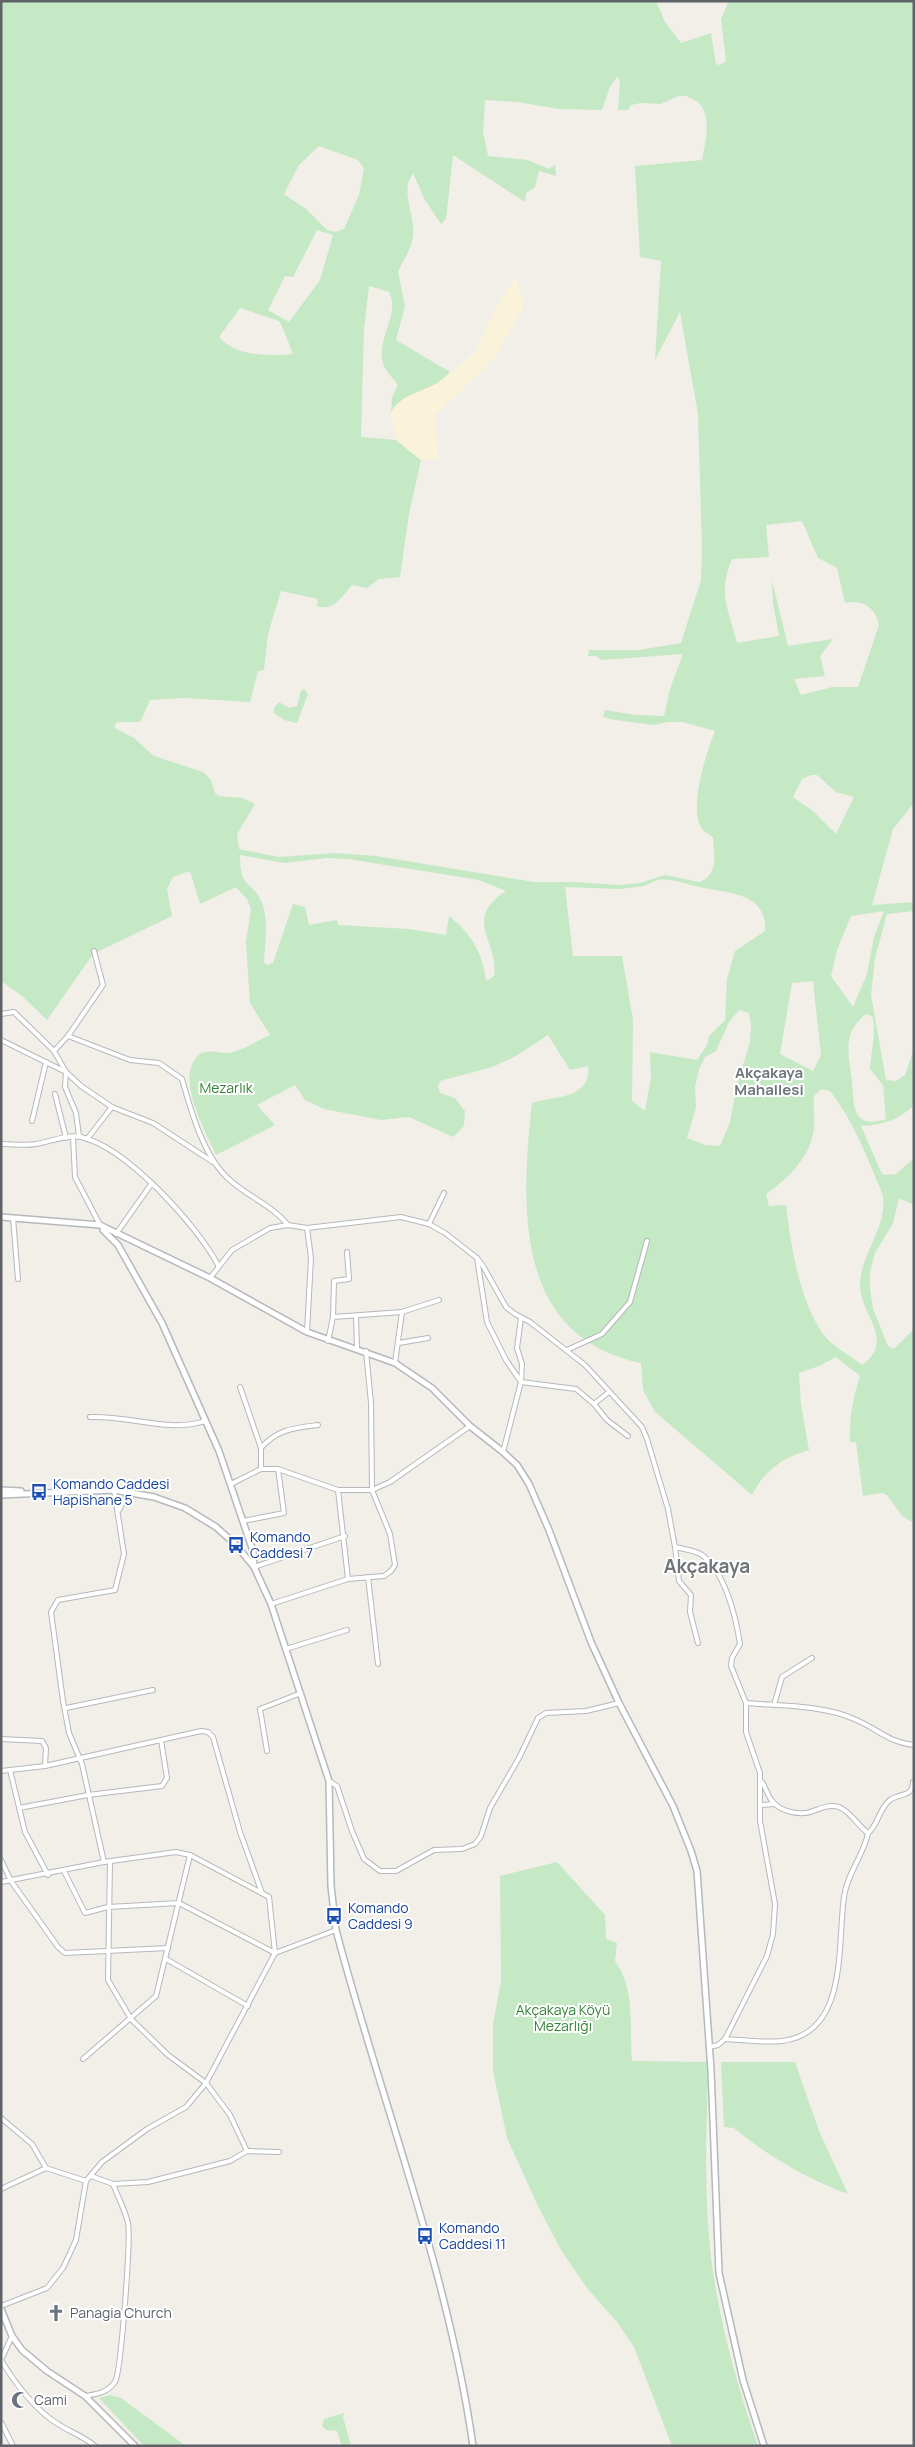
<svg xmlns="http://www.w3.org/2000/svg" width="915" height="2447" font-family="Manrope,sans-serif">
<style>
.green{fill:#c5e8c5;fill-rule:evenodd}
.sand{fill:#fbf3d9}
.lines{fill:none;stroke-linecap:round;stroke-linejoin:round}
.minor-casing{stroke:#b5b8bc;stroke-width:6}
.tertiary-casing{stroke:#b5b8bc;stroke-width:8}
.minor{stroke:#fff;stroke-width:4}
.tertiary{stroke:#fff;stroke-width:5}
.labels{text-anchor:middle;stroke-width:4;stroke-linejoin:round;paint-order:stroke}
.park-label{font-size:14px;fill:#348238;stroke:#fff}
.transit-label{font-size:14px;fill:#164399;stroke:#fff;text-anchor:start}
.worship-label{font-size:14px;fill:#5b616d;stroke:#fff;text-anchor:start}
.neighbourhood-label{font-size:15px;font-weight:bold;fill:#70757a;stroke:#fff}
.district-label{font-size:19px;font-weight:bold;fill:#70757a;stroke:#fff}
</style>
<rect width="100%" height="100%" fill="#f1efe8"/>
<g class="green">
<path d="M1,1H656L665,22L681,43L711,33L716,64L720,65L726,61L721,19L729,1H914V803L893,829L872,905L914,902V911L887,914L875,958L871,995L886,1080L896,1081L905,1075L914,1049V1105C899,1120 882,1125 861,1126L881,1172L884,1175L896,1174L914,1158V1205L899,1198L893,1223L875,1253L870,1272V1288L873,1309L888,1346L894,1349L914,1329V1523L902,1516L887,1495L882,1493L863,1496L856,1442H850C849,1419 853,1398 860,1376L836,1357L819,1366L799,1373L801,1404L809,1450C783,1457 764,1471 752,1495L655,1412L643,1390L641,1363C513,1337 521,1205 532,1103C552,1096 592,1100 588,1066L570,1070L548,1035L516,1056L492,1067L440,1081L438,1087L440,1093L455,1098L465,1111L464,1126L453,1137L409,1117L381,1120L324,1109L305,1100L295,1085L257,1105L275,1125L216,1155C206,1132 173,1075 200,1054C207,1049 219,1053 227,1053C241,1052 258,1040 270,1035L250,1003L246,942L251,909L247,899L236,887L200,904L190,871L173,877L167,889L172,916L93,954L47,1020L22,996L1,981ZM617,77L620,80L618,110H628L631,105L641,103L661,104L678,96H686L698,102C713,117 705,142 702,160L635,166L640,257L661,261L655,360L680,312L698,414L702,548L701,580L681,643L639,650H589L588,656H596L602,660L683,654L670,689L664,716L636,715L605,710L603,717L615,720L654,725L668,722H683L715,731C707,751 686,813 704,831C707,834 710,834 713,838C714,854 719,876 699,882L665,875L640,883L620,885L574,882H534L376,856L333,853L279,857L239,849L237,834L255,804L242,798L219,796L215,793L211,780L203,772L154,756L134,738L115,728V724L118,722H140L150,700L183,698L250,702L258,671L264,670L268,634L281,591L318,599L317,606C334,612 342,596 352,585L367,588L379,579L400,577L409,514L421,460L396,440L361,437L364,329L369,286L389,292C401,316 374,340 384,366C387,373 394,379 398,385L392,397L391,412C401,392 432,393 450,372L396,340L405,306L398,272C403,260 411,250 413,237C416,215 399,192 413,173L425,200L441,224L446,219L453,155L525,202L526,193L535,187L539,171L556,176L555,165L549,169L528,160L488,156L483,132L485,100L517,102L559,109L602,110L610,87ZM319,146L358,160L364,168L359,195L344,229L335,232L327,230L306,209L284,194L299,165ZM317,230L333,235L320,280L289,322L268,310L285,276L293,277ZM240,308L279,321C282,324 291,349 293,354C268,356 237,357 219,337ZM802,521L818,558L837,568L845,603C862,599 876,608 879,625L858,687H832L801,695L794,679L825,676L820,656L833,639L788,646L772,580L773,603L779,636L737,643C729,610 717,594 732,559L769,557L766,525ZM811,775H817L836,792L854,797L836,834L813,811L793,797L802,779ZM240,855L284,863L327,858L348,859L479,880L506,891C461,920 500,943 494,976L486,981C483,953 471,933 449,916L446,935L409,929L338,925L337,920L309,925L305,907L293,904L273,963L267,965L264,962C265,943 269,921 262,903C251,878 240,891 240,855ZM657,880C671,878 685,884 699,887C726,893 768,892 765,931L735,951L727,979L725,1020L709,1036L707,1045L697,1060L650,1052L651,1078L645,1111L632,1101L633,1020L622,956H573L565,887L620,889L644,886ZM884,911L874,937L867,974L853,1007L831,976L837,950L851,916ZM813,981L821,1055L813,1071L780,1054L792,983ZM739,1010L749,1013L751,1025L750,1042L736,1089L730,1122L720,1146L705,1145L687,1138L696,1108L695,1087L699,1069L705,1057L716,1051L729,1022ZM866,1014L873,1017C876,1035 871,1051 870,1069L883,1085L886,1119C852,1130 854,1106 852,1082C849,1055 841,1033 866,1014ZM821,1089L830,1091C850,1116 863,1147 875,1176C877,1182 882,1190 883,1197C887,1228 860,1255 860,1286C861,1316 896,1340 862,1365C851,1356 832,1346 823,1334C799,1299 791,1246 786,1205L769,1206L766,1194C788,1179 811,1156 814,1128C815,1117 813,1107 814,1096Z"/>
<polygon points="304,689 308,694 297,723 284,720 274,713 274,708 279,702 289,708 297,706 301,691"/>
<path d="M557,1862L605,1915L606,1939L617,1943L615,1961C636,1990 629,2027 632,2061L708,2062C707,2119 704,2179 709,2236C714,2303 736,2383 758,2446H672L634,2347L617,2322L587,2288L561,2250L539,2208L507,2138L493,2071V2024L501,1981L500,1876Z"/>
<path d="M721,2062H795L819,2131L848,2194C805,2178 769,2157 734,2128L724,2127Z"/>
<polygon points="110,2395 121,2398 186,2446 144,2446 99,2398"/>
<polygon points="344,2413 343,2417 351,2446 342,2446 337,2431 326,2430 322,2426 324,2419"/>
</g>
<polygon class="sand" points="515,278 523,296 523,308 514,324 492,361 435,415 438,459 421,460 396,440 396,430 391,412 396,405 406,397 437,384 472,355 482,339 492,315"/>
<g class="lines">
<g class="minor-casing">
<g id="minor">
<polyline points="1,1014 14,1012 54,1051"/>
<path d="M68,1036L130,1060L159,1063L182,1079C191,1111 204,1159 231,1181C249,1197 273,1206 288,1225"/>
<polyline points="1,1040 66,1072 81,1086 112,1107 153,1123 213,1162"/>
<polyline points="55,1094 66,1138"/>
<polyline points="32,1121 46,1062"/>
<polyline points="79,1136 76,1113 65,1087 66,1072 54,1051 68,1036 103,985 94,951"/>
<polyline points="73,1137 75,1177 100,1225"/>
<polyline points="87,1139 112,1107"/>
<path d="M1,1144C12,1144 25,1146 36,1144C49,1142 67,1134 81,1137C126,1147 197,1225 218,1265"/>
<polyline points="13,1218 18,1279"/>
<polyline points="429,1224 444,1193"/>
<polyline points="116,1234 152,1183"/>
<polyline points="477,1258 487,1322 506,1360 521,1382 576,1389 594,1404 609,1392"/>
<path d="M210,1278L232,1250L270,1228L288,1225L307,1228L401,1217L429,1224L445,1233L477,1258L483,1266L506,1307L515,1314L530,1322L585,1365L642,1427L647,1439L668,1509L675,1547C683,1549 695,1550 702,1555C725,1572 736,1617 740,1644L732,1658L731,1666L746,1703V1732L760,1773V1821L775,1904L773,1934L767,1956L725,2039L718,2045L709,2047"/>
<polyline points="356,1316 357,1348"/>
<polyline points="333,1317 402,1312 439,1300"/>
<polyline points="307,1332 311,1258 307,1228"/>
<polyline points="328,1341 333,1317 334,1281 349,1279 347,1252"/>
<polyline points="399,1343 428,1338"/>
<polyline points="567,1350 602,1334 630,1302 647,1241"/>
<polyline points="395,1363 402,1312"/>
<polyline points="240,1387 261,1448 261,1469"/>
<polyline points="594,1404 607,1420 628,1436"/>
<path d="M90,1417C128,1415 168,1433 205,1421"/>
<path d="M261,1448C277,1429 295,1428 318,1425"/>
<polyline points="503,1452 521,1382 522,1364 517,1348 521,1318"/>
<polyline points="231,1484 261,1469 278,1469 338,1490 372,1490 390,1482 470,1426"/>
<polyline points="338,1490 348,1579"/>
<polyline points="119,1510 128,1493"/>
<polyline points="243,1521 284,1513 278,1469"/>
<polyline points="675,1547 679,1581 691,1595 690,1612 698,1643"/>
<polyline points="254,1567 345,1536"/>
<polyline points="368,1577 378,1664"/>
<polyline points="271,1604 348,1579 384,1576 391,1571 395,1565 390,1534 372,1490 371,1403 366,1351"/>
<polyline points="286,1649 347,1630"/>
<path d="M746,1703C781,1706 822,1705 854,1719C877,1728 887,1742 914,1745"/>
<polyline points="774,1705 782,1677 812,1658"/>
<polyline points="66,1708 153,1690"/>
<polyline points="1,1739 42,1741 46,1748 45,1766"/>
<polyline points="267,1751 260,1709 301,1693"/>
<polyline points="1,1771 10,1770"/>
<polyline points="329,1781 337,1786 352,1831 364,1859 380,1871 396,1871 434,1850 462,1849 475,1844 481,1836 490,1808 519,1758 538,1718 546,1713 586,1711 619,1703"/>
<path d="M762,1782C766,1788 768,1797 773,1802C781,1812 802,1816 813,1811C822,1808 830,1804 839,1807C851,1812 858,1826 868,1833C878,1826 879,1808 890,1800C900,1793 913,1797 913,1782"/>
<polyline points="761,1805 774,1804"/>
<polyline points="19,1808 88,1795 162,1786 167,1778 161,1740"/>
<polyline points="1,1860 11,1881 58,1947 65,1953 168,1948"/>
<polyline points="104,1862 82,1764 69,1733 63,1701 51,1612 58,1600 115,1590 124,1554 114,1490"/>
<polyline points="110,1862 108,1980 131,2019 168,2055 206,2083 230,2115 247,2151"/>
<polyline points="64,1871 85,1913 108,1907 179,1903 275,1953"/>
<polyline points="48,1875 25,1832 10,1770 45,1766 201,1731 208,1732 213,1737 240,1832 262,1893"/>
<polyline points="1,1882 104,1862 176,1852 190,1855 269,1897 275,1953"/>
<polyline points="166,1959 248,2006"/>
<path d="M725,2039C743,2040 764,2043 782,2041C849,2033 837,1944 844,1897C847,1873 864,1855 868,1833"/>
<polyline points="83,2059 156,1996 190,1855"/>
<polyline points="1,2118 32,2144 46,2168 86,2181"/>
<polyline points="91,2176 113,2184 148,2182 230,2161 247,2151 279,2152"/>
<polyline points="1,2189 46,2168"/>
<polyline points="1,2306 47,2288 63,2268 76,2240 86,2181 102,2162 147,2129 186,2107 206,2083 275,1953 336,1930"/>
<path d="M12,2336L1,2360C14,2382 36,2411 58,2424C70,2432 83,2436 95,2446"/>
<path d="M85,2396C97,2394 107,2393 115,2382C121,2372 131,2239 128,2223C125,2210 118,2197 113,2184"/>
<polyline points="1,2422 13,2446"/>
</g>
</g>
<g class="tertiary-casing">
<g id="tertiary">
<polyline points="1,1217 100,1225 210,1278 307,1332 395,1363 432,1388 470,1426 503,1452 517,1465 529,1484 549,1530 591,1642 619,1703 673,1806 691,1851 697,1871 711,2070 719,2273 743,2380 764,2446"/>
<polyline points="103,1230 118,1245 162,1323 219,1451 253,1551 254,1566"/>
<polyline points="1,1490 21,1491"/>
<path d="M1,1495L114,1490L154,1497L185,1508L216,1527L236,1545L254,1567L271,1604L329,1781L331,1886L336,1930C381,2101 448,2270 473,2446"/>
<polyline points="1,2309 12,2336 22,2350 47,2371 85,2396 135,2446"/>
</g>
</g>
<use href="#minor" class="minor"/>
<use href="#tertiary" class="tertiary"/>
</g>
<defs>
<g id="bus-bare" transform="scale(1.35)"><path d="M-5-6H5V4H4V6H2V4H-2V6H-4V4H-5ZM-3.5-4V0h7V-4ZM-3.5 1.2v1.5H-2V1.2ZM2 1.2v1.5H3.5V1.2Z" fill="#1a4fb4" stroke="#fff" stroke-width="2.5" paint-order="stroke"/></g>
<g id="church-bare" transform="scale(1.35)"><path d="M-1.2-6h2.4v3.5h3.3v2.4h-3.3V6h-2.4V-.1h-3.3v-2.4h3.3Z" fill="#6b7280" stroke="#fff" stroke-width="2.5" paint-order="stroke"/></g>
<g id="mosque-bare" transform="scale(1.35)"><path d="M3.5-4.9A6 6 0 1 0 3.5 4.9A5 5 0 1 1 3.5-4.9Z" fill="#6b7280" stroke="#fff" stroke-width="2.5" paint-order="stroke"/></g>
</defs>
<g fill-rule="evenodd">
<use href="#bus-bare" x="39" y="1492"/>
<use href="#bus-bare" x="236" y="1545"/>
<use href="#bus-bare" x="334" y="1916"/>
<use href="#bus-bare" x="425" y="2236"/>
<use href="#church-bare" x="56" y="2313"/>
<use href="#mosque-bare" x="20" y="2400"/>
</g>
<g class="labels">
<g class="park-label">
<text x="226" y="1093">Mezarlık</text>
<text x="563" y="2015">Akçakaya Köyü<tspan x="563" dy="16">Mezarlığı</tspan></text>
</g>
<g class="transit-label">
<text x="53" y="1489">Komando Caddesi<tspan x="53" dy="16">Hapishane 5</tspan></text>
<text x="250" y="1542">Komando<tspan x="250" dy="16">Caddesi 7</tspan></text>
<text x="348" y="1913">Komando<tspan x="348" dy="16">Caddesi 9</tspan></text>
<text x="439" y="2233">Komando<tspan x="439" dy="16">Caddesi 11</tspan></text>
</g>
<g class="worship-label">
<text x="70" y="2318">Panagia Church</text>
<text x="34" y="2405">Cami</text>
</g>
<g class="neighbourhood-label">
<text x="769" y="1078">Akçakaya<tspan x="769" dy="17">Mahallesi</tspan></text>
</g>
<g class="district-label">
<text x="707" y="1573">Akçakaya</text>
</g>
</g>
<rect width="915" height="2447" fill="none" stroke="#5f6368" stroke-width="5"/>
</svg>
